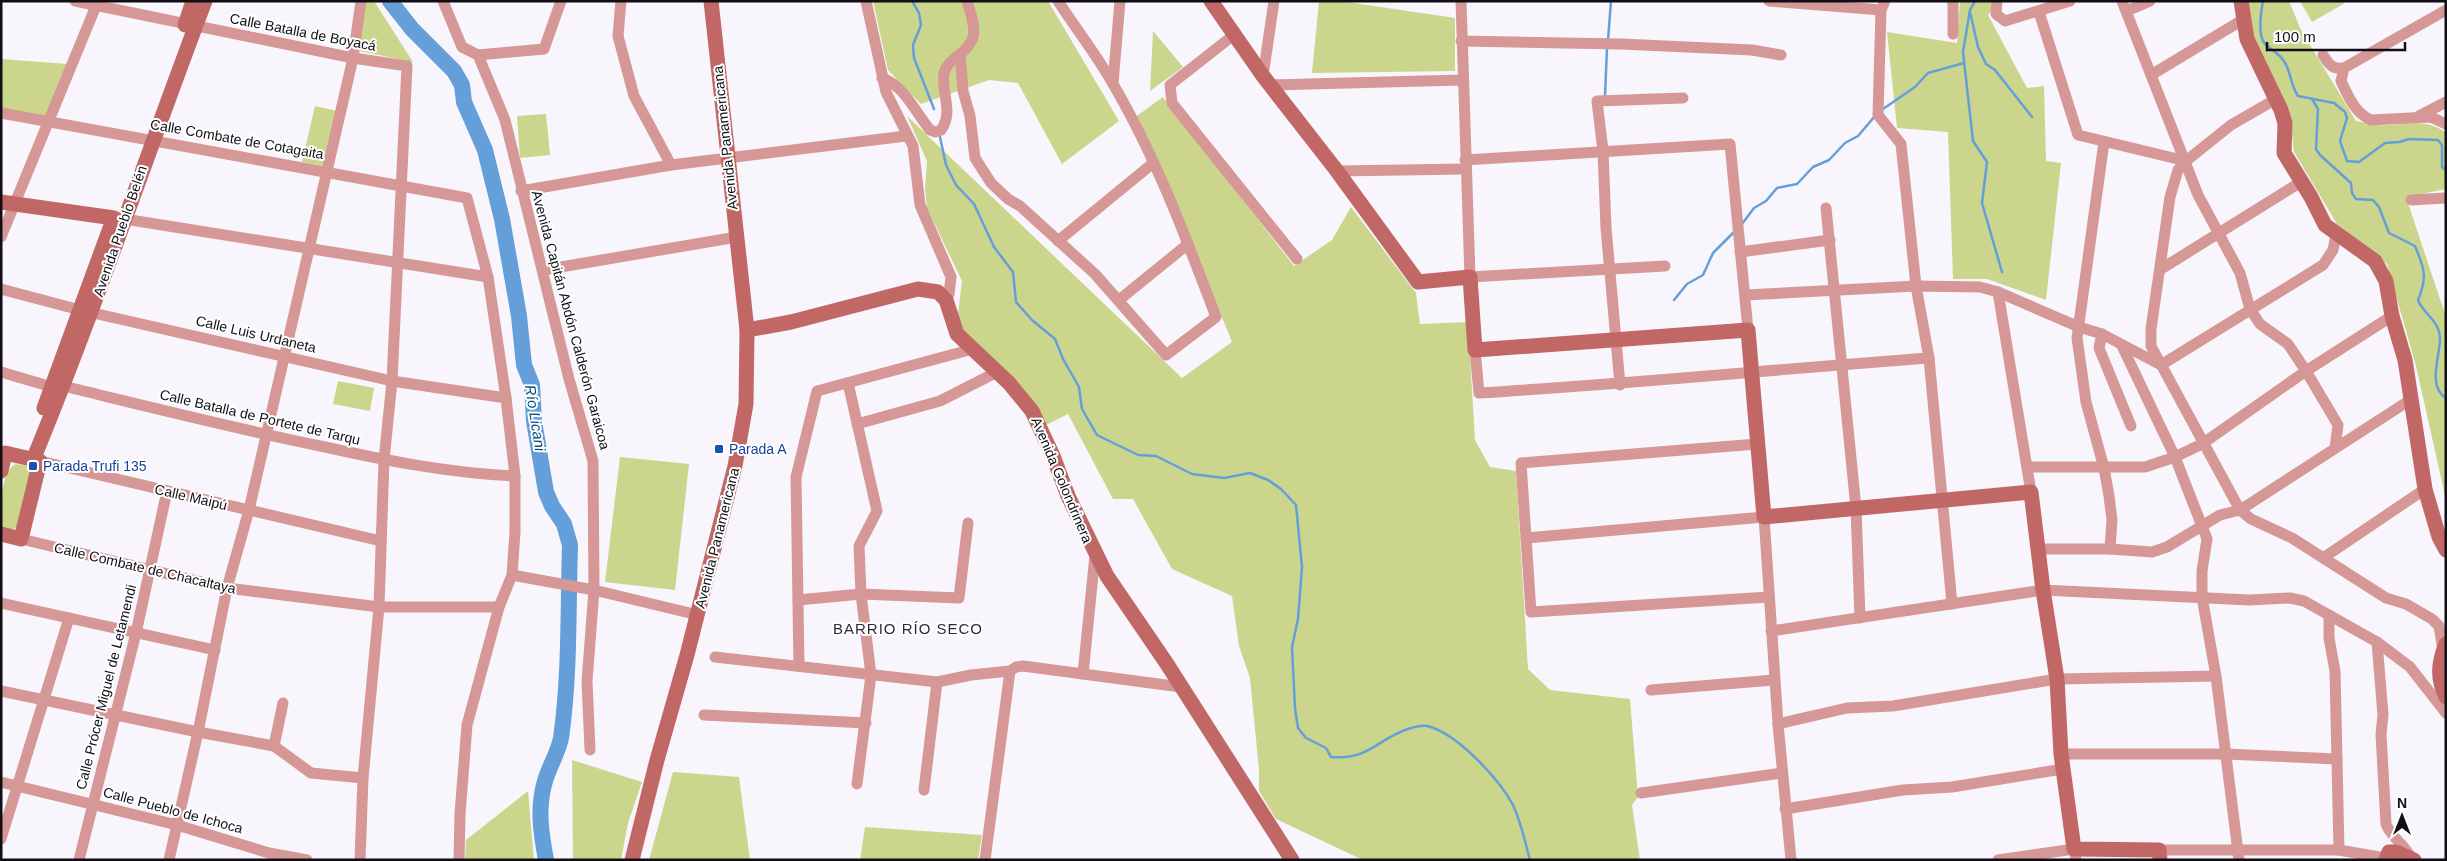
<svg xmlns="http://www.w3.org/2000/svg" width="2447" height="861" font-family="Arial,sans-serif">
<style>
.green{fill:#cbd68c}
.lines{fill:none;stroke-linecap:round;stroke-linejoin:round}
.stream{stroke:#659fda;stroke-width:2.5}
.river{stroke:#659fda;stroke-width:16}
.street{stroke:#d69896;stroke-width:11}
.secondary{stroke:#c16867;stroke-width:15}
.transit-dot{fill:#1a4fb4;stroke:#fff;stroke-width:2}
.labels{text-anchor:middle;stroke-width:4;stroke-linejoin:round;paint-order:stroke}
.street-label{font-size:14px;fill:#110f15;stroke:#fff}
.transit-label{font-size:14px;fill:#164399;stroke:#fff;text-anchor:start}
.water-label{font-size:15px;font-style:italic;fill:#05497f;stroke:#fff}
.neighbourhood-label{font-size:15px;letter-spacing:1px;fill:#302a39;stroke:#fff}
</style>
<rect width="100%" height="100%" fill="#f8f5fd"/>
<g class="green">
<polygon points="365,1 374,1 413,62 359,51"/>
<polygon points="873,1 1048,1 1119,121 1062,164 1018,83 989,80 921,104 888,70"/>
<polygon points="1319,1 1340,1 1455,18 1455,71 1312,73"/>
<polygon points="1960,1 2000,1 1988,15 2027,88 2044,86 2046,161 2061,163 2046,300 1987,279 1953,279 1948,132 1897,128 1887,32 1957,43"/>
<path d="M2247,1H2289L2301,30L2356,121C2363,122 2369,124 2376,125C2400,127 2425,116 2446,133V189L2406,197L2446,317V500L2416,366L2387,264L2337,224L2294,152L2290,116L2253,41Z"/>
<polygon points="2300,1 2344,1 2345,3 2312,22"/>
<polygon points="1153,31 1183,67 1150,91"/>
<polygon points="1,59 68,64 46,117 1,118"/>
<polygon points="1163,97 1294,266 1332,240 1351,207 1416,293 1420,324 1468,322 1475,440 1490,467 1516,471 1528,669 1550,690 1630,699 1638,797 1632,805 1640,860 1363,860 1276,819 1259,791 1259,770 1250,678 1239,646 1232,596 1172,569 1133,499 1113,499 1068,414 1044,426 963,331 958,314 962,281 927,208 925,189 927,161 907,116 1182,378 1232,342 1173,197 1134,118"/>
<polygon points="315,106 337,111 324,166 302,162"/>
<polygon points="546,114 550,155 520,158 517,116"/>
<polygon points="338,381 374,388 370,411 333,404"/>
<polygon points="620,457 689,464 675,590 605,582"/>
<path d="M16,464L27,466L31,472L19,526L12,530L1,527C1,509 0,471 16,464Z"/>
<polygon points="572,760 642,782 628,823 621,860 573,860"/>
<polygon points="673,772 739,777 750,860 649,860"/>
<polygon points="528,791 534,860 465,860 466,840"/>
<polygon points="865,827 982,835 978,860 860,860"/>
</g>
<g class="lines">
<g class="stream">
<polyline points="912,1 919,13 921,25 913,45 914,58 934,109"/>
<polyline points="1975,1 1970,10 1963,52 1973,141 1987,162 1982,203 2002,272"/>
<path d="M2263,1C2261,12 2257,35 2265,44C2272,51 2280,53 2285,63C2291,73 2291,86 2298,96L2334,103L2345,112L2347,118L2340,141L2347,161L2359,162L2385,143L2399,142L2409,139L2438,140L2442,145V167L2446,170"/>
<polyline points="1970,12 1978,47 1986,64 1995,70 2032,117"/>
<polyline points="1608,40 1611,1"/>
<polyline points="1605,96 1607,48"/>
<path d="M2312,99L2318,109L2316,149L2320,155L2351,183L2352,193L2356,199L2373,200L2379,207L2389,233L2415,246C2424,268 2428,276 2418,300C2423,314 2441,322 2440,339C2440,356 2427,387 2446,398"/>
<polyline points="1883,109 1915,87 1928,73 1964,63"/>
<path d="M940,137L946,165L956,185L974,204L994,247L1013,272L1016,302L1032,320L1055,339L1063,359L1079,387L1082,409L1097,435L1138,455L1156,456L1192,474L1224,478L1250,473L1268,480L1281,489L1296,505L1302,567L1298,619L1292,647L1295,709L1298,728L1306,738L1326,748L1331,757C1370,760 1377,739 1408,729C1413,727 1423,725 1427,726C1457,733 1499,779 1513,805C1521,822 1525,842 1530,860"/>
<polyline points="1742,224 1754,208 1766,201 1777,188 1797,184 1813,167 1829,160 1845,143 1858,136 1875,116"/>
<polyline points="1674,300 1687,284 1703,275 1713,253 1735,231"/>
</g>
<path class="river" d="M390,1L412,29L454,71L462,85L464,102L485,150L502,219L519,316L524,365L532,385L534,421L546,492L552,506L564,524L570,545C568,608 570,675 561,738C558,753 549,767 545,781C537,808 541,833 546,860"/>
<g class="street">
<polyline points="75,1 353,58 407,66 392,381 384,460 379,607 363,778 360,860"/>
<polyline points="443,1 462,47 478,55 544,49 561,1"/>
<polyline points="621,1 618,36 634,96 671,165"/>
<polyline points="866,1 886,92 913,146 920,205 951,277 949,294 946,300"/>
<polyline points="1461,1 1470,277 1665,266"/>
<polyline points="1769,1 1881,10 1885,1"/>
<polyline points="1997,1 1996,14 2005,21 2070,1"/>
<polyline points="2122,1 2198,195 2240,273 2250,309 2260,324 2288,344 2306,371 2338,425 2335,448"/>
<polyline points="1881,10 1878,115 1901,144 1916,286 1929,358 1952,604"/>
<path d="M2446,10L2344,68L2341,81C2348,96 2355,113 2371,120L2431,117L2446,124"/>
<polyline points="2127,11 2150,1"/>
<polyline points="2039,12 2078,135 2186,161"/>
<polyline points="1235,34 1170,85 1172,103 1297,259"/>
<polyline points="1953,34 1953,1"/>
<polyline points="1461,41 1621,44 1752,50 1781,55"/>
<path d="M960,54L963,91L970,116L975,158L991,183L1008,199L1020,206L1095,274L1166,355L1216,317C1186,238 1156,157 1113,84C1097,55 1076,29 1058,1"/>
<polyline points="478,55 505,120 569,379 593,461 594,590 587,681 590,750"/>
<path d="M2323,55C2329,64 2332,70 2344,68"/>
<polyline points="2151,75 2244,19"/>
<polyline points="1263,76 1274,1"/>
<path d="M882,78C905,86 915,112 930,130L935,132L941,130C954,112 941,93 944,73C946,66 950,62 955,58C981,40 975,28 967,1"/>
<polyline points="1113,83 1120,1"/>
<polyline points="1270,85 1462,80"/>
<polyline points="2276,99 2231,125 2186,161 2178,170 2170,197 2151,329 2151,346 2240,510 2251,519 2292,538 2386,598 2406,604 2432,619 2439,626 2443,651"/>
<polyline points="1,113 467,198 488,277 506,398 515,476 515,532 512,575 499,607 467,725 460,814 459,860"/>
<polyline points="2419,116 2446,102"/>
<polyline points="2104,142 2077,338 2086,402 2104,468 2109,496 2112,520 2110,549"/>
<polyline points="1465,160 1730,144 1748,330"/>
<polyline points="1337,171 1465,169"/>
<polyline points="521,191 671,165 906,136"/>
<polyline points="2411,200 2446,198"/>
<polyline points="1826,208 1856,508 1860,618"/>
<polyline points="118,218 488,277"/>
<polyline points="1,237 98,1"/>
<polyline points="1058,241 1152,164"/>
<polyline points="1740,252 1830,240"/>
<polyline points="2161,269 2301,182"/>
<polyline points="543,270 737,237"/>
<polyline points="1,289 80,310 392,381 506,398"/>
<polyline points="1998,292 2031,492"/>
<polyline points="1745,295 1916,286 1980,287 1998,292 2079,327 2102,334 2161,365 2323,265 2333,250 2336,235"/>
<polyline points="1119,300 1188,244"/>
<polyline points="2102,334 2099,348 2131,426"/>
<polyline points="2122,346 2175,457 2207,539 2202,571 2202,597 2216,676 2239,860"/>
<path d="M1475,350L1479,393C1629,384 1779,369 1929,358"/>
<path d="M1,372L52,387L63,386C150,407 237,429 325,447C388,461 450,473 515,476"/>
<polyline points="848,383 877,511 859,546 861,594 871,675 857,784"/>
<polyline points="1620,385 1606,228 1603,151 1597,101 1683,98"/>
<polyline points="857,424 940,401 997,372"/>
<polyline points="1757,444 1521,463 1531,612 1769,597"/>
<polyline points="40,461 381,541"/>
<polyline points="2027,467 2145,467 2175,457 2202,444 2306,371 2392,316"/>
<polyline points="1526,538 1764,517 1778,724 1791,860"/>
<polyline points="21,539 227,588 379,607 499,607"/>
<polyline points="2038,549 2110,549 2152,552 2167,547 2220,515 2240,510 2410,400"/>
<polyline points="2323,558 2425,489"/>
<polyline points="512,575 594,590 698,615"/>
<polyline points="798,600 861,594 959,598 968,523"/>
<polyline points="1,603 215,650"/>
<polyline points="2329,615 2329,638 2335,671 2339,850"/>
<polyline points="1771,631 2043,590 2249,600 2290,598 2304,601 2377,642 2410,667 2446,713"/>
<path d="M2377,642L2383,715L2381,734L2386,824C2390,836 2404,844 2412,859"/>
<polyline points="715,657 937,682 971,675 1010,671"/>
<polyline points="799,666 796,477 817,391 973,349"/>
<polyline points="1083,674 1095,555"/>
<polyline points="1651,690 1774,680"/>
<polyline points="1,691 198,732 274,746"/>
<polyline points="283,703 274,746 311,773 363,778"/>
<polyline points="704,715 866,723"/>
<polyline points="1778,724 1847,708 1893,706 2057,679 2216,676"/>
<polyline points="2061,754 2226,754 2337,759"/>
<polyline points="1,782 177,825 269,853 307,860"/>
<polyline points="924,790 937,682"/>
<polyline points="1641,793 1782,773"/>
<polyline points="1785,809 1903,790 1952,787 2063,769"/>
<polyline points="1,839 69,618"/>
<polyline points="2159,850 2339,850 2385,858"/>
<polyline points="79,860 136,633 167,491"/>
<polyline points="169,860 198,732 227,588 249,510 353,58 361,1"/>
<polyline points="985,860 1010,671 1016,667 1023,666 1181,687"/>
<polyline points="1998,860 2074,849 2076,860"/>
</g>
<g class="secondary">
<polyline points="1211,1 1263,76 1337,171 1418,282 1470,277 1475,350 1748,330 1764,517 2031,492 2043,590 2057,679 2061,754 2074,849 2159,850 2160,860"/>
<polyline points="2241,1 2247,39 2281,110 2285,123 2284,153 2311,197 2325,225 2375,261 2386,281 2392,316 2405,360 2425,489 2439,537 2446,550"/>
<polyline points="185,25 193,1"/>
<polyline points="1,202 114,218"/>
<polyline points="747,330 791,322 918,289 938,292 946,300 957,334 1009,383 1032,411 1053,456 1068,496 1107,576 1167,664 1292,860"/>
<polyline points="44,408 110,228"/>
<path d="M33,460C95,309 147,154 205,1"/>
<polyline points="1,471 5,453 40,461 21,539 1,534"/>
<path d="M2446,644C2438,663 2437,679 2446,697"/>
<polyline points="632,860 657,760 687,655 735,466 746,404 747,330 711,1"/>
<polyline points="2386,860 2389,852 2396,852 2414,860"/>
</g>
</g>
<g class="transit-dot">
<rect x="714" y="444" width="10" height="10" rx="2.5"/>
<rect x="28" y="461" width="10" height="10" rx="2.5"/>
</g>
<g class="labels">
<g class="street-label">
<text transform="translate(303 32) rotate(11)" y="5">Calle Batalla de Boyacá</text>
<text transform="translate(725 138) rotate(-96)" y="5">Avenida Panamericana</text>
<text transform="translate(237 139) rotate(10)" y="5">Calle Combate de Cotagaita</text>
<text transform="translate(120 231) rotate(-71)" y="5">Avenida Pueblo Belén</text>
<text transform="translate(571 320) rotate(75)" y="5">Avenida Capitán Abdón Calderón Garaicoa</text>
<text transform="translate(256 334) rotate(13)" y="5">Calle Luis Urdaneta</text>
<text transform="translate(260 417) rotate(13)" y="5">Calle Batalla de Portete de Tarqu</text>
<text transform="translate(1062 480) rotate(67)" y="5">Avenida Golondrinera</text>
<text transform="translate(191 497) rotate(13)" y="5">Calle Maipú</text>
<text transform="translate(717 538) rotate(-76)" y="5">Avenida Panamericana</text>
<text transform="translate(145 568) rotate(13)" y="5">Calle Combate de Chacaltaya</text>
<text transform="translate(106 687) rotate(-76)" y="5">Calle Prócer Miguel de Letamendi</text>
<text transform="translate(173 810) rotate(15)" y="5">Calle Pueblo de Ichoca</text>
</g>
<g class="transit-label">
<text x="729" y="454">Parada A</text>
<text x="43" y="471">Parada Trufi 135</text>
</g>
<g class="water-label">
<text transform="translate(535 418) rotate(81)" y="5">Río Licani</text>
</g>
<g class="neighbourhood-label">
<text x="908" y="634">BARRIO RÍO SECO</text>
</g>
</g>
<rect width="2447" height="861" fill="none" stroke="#110f15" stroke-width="5"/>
<g transform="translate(2402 816)" stroke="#ffffff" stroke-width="4" paint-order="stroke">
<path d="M0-4L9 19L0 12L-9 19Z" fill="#110f15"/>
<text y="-8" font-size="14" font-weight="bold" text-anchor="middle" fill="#110f15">N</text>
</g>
<path d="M2267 42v8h138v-8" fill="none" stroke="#110f15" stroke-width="2.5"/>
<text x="2274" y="42" font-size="15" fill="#110f15" stroke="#ffffff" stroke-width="4" paint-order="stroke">100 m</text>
</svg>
